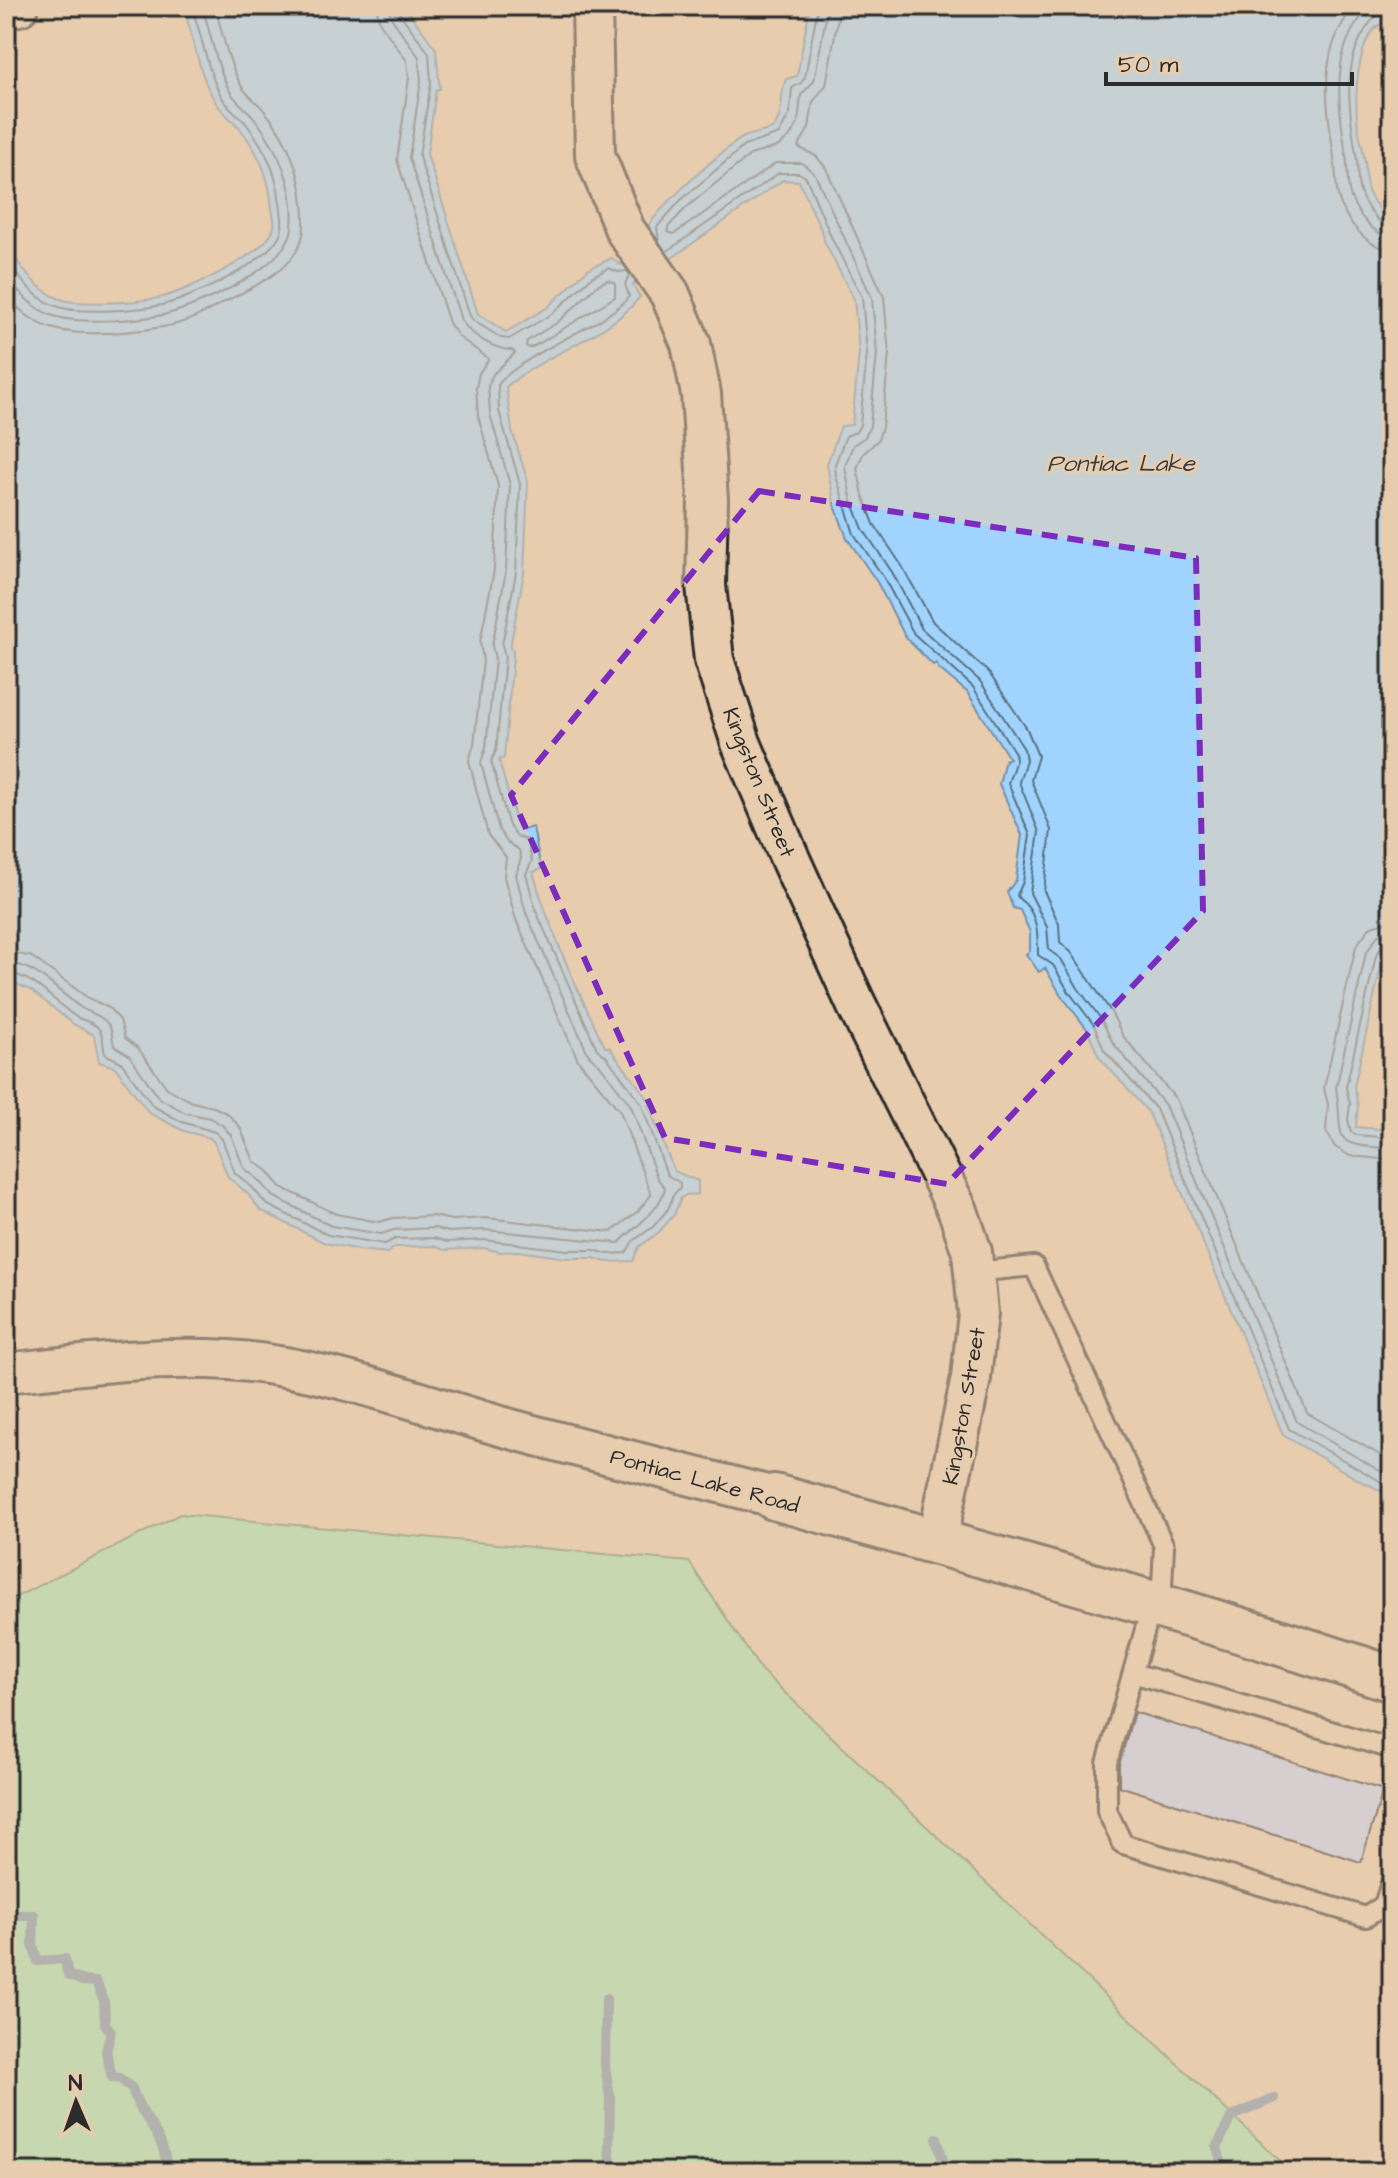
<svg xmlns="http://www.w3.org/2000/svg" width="1398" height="2178" font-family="'Architects Daughter',sans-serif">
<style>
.green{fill:#a0e4b0;stroke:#66886e;stroke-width:2}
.water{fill:#a0d4fe;stroke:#7190aa;stroke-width:2}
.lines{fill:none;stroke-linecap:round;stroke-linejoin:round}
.shore{stroke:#5a6f7f;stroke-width:2}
.stream{stroke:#7190aa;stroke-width:10}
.building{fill:#c0d0f6;stroke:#2b2b2b;stroke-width:2}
.lane-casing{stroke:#2b2b2b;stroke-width:24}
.street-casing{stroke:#2b2b2b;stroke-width:44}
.secondary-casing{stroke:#2b2b2b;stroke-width:50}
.lane{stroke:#e7ccae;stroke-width:18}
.street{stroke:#e7ccae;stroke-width:38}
.secondary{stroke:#e7ccae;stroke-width:44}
.marked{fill:none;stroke:#7b2cbf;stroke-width:6;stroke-dasharray:16 10;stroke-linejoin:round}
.labels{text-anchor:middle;stroke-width:6;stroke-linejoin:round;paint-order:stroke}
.street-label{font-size:22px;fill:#2b2b2b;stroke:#e7ccae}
.water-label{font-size:24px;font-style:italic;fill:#373c40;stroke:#e7ccae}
</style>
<rect width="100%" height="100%" fill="#e7ccae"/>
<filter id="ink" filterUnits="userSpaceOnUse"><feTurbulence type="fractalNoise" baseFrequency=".0125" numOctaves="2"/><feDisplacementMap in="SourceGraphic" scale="16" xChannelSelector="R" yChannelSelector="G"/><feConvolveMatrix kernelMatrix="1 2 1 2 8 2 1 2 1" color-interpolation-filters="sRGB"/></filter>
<g filter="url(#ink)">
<polygon class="green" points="180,1514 689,1562 761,1670 1292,2172 6,2172 6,1602"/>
<path class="water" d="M183,6H404L436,49L440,89L436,90L427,154L478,314L506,332L548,307L588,269L612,258L620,265L652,242L648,227C658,208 725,147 744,137C753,133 764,133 774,128C785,112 779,96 786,79L797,76L810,6H1392V20C1357,23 1355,92 1357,118C1358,133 1363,147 1365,162C1366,170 1365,179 1367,187C1370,201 1383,212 1392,223V942L1383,958L1354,1087L1358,1105L1356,1127L1392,1130V1497C1381,1493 1375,1486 1364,1483L1283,1435L1149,1113L1099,1057L1087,1029L1061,995L1045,968L1039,972L1026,954L1030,951V932L1020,910L1013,908L1007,892L1016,880L1022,835L999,784L1005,760L1009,758L967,692L938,668L937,663L933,665L906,638L877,582L847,538L834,503L827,464L841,426L852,425L859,352L854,299L824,241L823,234L799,181L783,180L669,260H665L633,285L640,297C606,339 546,352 506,387L512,431L528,482L524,573L510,648L513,650V657L504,758L499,760L516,823L521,830L533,827L541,869L533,872C550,932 578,991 605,1047H609L652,1104L649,1106L674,1171L698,1181V1194L686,1195L681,1198L674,1215L659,1232L639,1247L633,1261L606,1262L594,1258H566L519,1251L500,1252L484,1248L444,1250L434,1246L395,1247L387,1253L359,1250L325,1243L260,1210L247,1193L228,1177L214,1142L210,1138L184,1131L149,1113L115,1067L99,1062L94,1035L73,1024L31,990L6,980V243C19,265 35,290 60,299C79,306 142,302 163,297C188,290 269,253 274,227C275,222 273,214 272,209C269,176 261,157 242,131C235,121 223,114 217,104C198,76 194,37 183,6Z"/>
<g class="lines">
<g class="shore">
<polyline points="828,6 814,81 801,95 798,123 789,138 777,147 750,155 687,207 668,227 668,232 674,234 776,163 802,163 815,174 872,298 877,353 870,426 865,437 853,445 845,466 851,498 863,529 892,572 922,629 980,681 1024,749 1026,760 1019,782 1039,832 1030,893 1047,927 1049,950 1061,959 1078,988 1101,1019 1113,1043 1165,1105 1297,1422 1392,1478"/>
<polyline points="840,6 826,85 813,102 809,128 798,147 816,156 826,168 884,297 889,354 882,427 878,440 863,454 857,468 863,495 874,524 902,566 933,622 989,673 1027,729 1038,756 1031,780 1051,830 1044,891 1059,924 1060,942 1071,952 1111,1012 1123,1036 1176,1099 1307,1413 1392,1462"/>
<path d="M1354,6C1342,22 1332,42 1329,62C1323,99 1331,129 1335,166C1336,176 1336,187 1338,196C1344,219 1367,249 1392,249"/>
<path d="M1373,6C1355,19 1344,43 1341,65C1336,101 1343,129 1347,164C1348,174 1347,185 1350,195C1356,212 1373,236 1392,237"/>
<path d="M1392,12C1377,12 1371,20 1364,32C1340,72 1351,118 1357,161C1358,171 1357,182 1360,192C1364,205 1379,226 1392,227"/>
<polyline points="659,242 657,227 681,200 744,146 779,134 790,113 792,88 801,83 805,77 818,6"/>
<path d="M666,252L779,173H799L806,177L832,239L862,297L867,353L860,425L856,432L846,436L835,464L836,476L854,534L884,578L914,634L973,687L1015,753L1016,760L1008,783L1030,835L1023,882L1017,895C1018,899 1022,901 1025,904C1038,916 1038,939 1038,955L1053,965L1069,992L1094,1025L1104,1050L1156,1109L1289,1429L1392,1488"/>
<path d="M6,258C18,278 35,300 59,307C80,314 139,310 162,305C191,299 277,259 282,228C283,220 281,211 280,203C277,173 266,150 248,126C241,116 229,109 223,99C206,71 203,36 191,6"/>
<path d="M6,276C21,294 34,311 57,317C81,324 142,320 167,314C200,306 289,266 292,227C296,188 279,151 256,120C249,110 237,103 231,93C216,67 211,34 202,6"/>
<polygon points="608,280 615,283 615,297 540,343 530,348 526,346 527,341 558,322 599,284"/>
<path d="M6,295C19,310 34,324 55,329C85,337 132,332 163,327C188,323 208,311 230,299C259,284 303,265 304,226C305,183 291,141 263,109C256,101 247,95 242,87C228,63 222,32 215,6"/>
<polyline points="1392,920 1371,926 1356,946 1324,1088 1328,1105 1326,1131 1335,1147 1350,1156 1392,1160"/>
<path d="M1392,932L1378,935L1366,953L1336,1088C1345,1139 1326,1146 1392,1148"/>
<polyline points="1392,942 1383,944 1376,956 1346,1087 1350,1104 1348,1120 1351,1132 1356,1135 1392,1138"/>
<polyline points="6,951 32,957 88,998 109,1008 120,1020 125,1038 138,1048 167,1088 192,1102 214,1107 228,1114 240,1127 254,1161 268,1171 281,1187 336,1214 379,1222 393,1218 433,1216 452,1220 486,1218 611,1232 638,1211 651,1195 620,1111 578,1060 516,920 504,877 506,857 488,835 469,761 474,744 483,661 480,642 494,570 498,486 478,416 476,388 479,373 489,359 459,337 449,323 397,160 409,78 407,61 380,23 376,6"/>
<path d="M6,963C36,964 57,991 80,1007C89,1013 100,1014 107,1023C113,1029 112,1038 114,1046L129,1055L159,1098L186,1113L210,1118L222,1125L231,1135L244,1168L259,1180L273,1196L331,1226L381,1234L394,1230L434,1228L449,1232L485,1230L619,1243C635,1226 659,1213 665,1188L657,1178L631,1106L600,1065L588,1054L526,913L516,875L521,858L519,850L507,842L499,830L481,763L486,747L495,659L492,646L506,571L510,485L490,414L488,386L493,374L515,353L512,350C495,350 470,335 461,320L409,158L421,81L419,57L392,19L388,6"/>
<path d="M6,973C34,975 54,1002 76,1017C84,1021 94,1022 99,1029C104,1035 103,1047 105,1054L121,1062L153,1106L182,1122L215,1132L222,1139L235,1173L252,1187L266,1204L328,1235L385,1244L395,1239L434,1238L447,1242L484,1240L566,1250H594L607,1254L626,1253L633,1241L653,1227L668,1209L674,1194L680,1188V1183L667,1175L641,1103L606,1056L597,1049L536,911L526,874L532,861L527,840L516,836L509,826L491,761L496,751L505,657L502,645L516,573L520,484L499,411L498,385C512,364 575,334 600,320C610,313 623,306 629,296L625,284L630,274L627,271L618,272L609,268L593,276L552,314L509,339L501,338L474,321L470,316L419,156L431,83L429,53L400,14L398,6"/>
</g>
<g class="stream">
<path d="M6,1915H34L33,1945L38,1961L65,1959L68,1975L83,1981L96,1982L104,2001L105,2024L111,2031L106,2052L112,2077L119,2078L132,2088C141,2121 165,2131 167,2172"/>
<polyline points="606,1999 605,2066 610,2097 609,2149 613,2172"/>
<polyline points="937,2138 946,2172"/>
<polyline points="1224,2172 1217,2147 1231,2117 1274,2098"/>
</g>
</g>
<polygon class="building" points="1134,1712 1383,1790 1361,1862 1119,1786 1119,1765"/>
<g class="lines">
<g class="lane-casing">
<g id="lane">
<polyline points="974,1272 1034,1266 1164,1546 1161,1605"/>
<polyline points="1152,1605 1107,1763 1107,1811 1123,1844 1366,1917 1384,1905 1392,1880"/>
<polyline points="1133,1673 1392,1749"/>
</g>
</g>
<g class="street-casing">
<g id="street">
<polyline points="592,6 595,155 625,230 670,294 691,344 701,394 708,500 706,585 714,660 741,743 791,861 856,1004 958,1211 972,1252 978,1313 971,1378 937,1542"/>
<polyline points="6,8 19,6"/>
<path d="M6,1373C80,1365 155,1355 229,1360C327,1367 417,1403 511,1429C598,1453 686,1474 774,1497"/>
</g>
</g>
<g class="secondary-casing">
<path id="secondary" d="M774,1497C981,1554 1189,1611 1392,1679"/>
</g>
<use href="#lane" class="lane"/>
<use href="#street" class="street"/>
<use href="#secondary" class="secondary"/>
</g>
</g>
<path d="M0 0H1398V2178H0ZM759,491L1196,558L1203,911L947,1184L665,1138L511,795Z" fill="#e7ccae" fill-opacity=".55" fill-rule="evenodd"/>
<path class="marked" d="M759,491L1196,558L1203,911L947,1184L665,1138L511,795Z"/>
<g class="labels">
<g class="street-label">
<text transform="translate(760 782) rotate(68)" y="8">Kingston Street</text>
<text transform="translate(963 1406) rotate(-80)" y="8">Kingston Street</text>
<text transform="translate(705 1480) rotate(15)" y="8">Pontiac Lake Road</text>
</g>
<g class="water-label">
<text x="1121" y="471">Pontiac Lake</text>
</g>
</g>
<rect width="1398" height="2178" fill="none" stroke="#e7ccae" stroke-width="32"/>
<rect x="16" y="16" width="1366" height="2146" fill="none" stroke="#2b2b2b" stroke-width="3" filter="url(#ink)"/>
<g transform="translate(76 2102) rotate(358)" stroke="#e7ccae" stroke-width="6" paint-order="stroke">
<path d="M0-6L14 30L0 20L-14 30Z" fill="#2b2b2b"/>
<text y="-12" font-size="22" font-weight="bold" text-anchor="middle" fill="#2b2b2b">N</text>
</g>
<path d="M1106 72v12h246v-12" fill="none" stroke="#2b2b2b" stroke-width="4"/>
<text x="1118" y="72" font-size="24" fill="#2b2b2b" stroke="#e7ccae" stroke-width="6" paint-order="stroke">50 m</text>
</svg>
